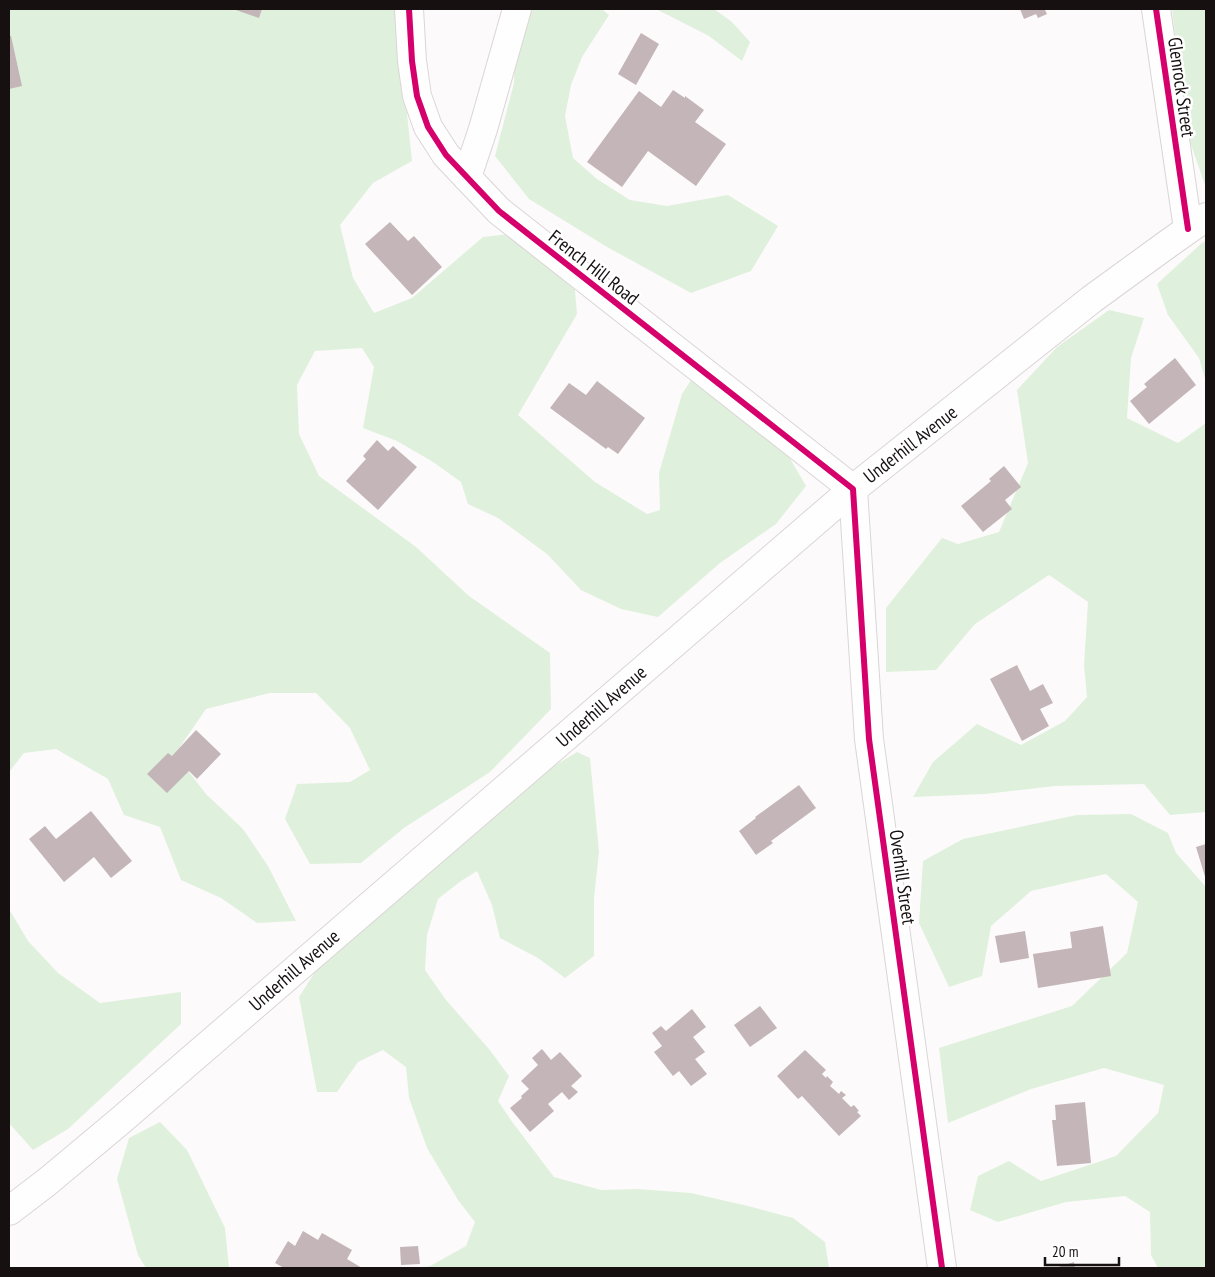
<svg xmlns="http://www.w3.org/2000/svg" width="1215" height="1277" font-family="'PT Sans Narrow',sans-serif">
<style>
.green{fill:#dff1dc}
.building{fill:#c3b5b8}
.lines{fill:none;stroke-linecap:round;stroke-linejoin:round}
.minor-casing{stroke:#dad5d6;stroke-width:30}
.major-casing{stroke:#dad5d6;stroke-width:30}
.minor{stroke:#fffefe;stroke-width:28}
.major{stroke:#fffefe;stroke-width:28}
.cycleway-casing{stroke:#fff;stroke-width:9}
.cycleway{stroke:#d6006c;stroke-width:6}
.labels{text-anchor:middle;stroke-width:5;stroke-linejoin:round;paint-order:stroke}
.street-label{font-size:19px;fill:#171011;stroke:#fff}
</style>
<rect width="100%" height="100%" fill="#fdfafb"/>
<g class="green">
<polygon points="9,9 396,9 412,161 373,183 340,225 353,278 374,313 412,298 483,237 511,234 575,290 577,314 518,415 595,482 647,514 660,510 659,473 682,394 695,374 788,455 806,486 776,524 720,563 658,617 621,609 581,590 547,554 498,518 468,504 461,482 433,462 397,441 363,428 374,367 362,348 315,351 297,385 299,434 319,476 416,547 469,596 550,653 551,709 490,772 404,828 361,863 310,864 285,819 297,784 350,782 370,770 350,728 316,693 270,693 206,709 175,754 206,794 243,829 268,866 296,921 257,923 221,898 181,880 160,827 124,815 108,779 56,749 24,753 9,772"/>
<polygon points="527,9 602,9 609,15 582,57 571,85 565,116 573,158 597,179 630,200 667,206 728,195 778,226 751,271 691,293 607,247 529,199 495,156 514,83 515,48"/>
<polygon points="656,9 714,9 732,22 750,42 742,61 709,36"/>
<polygon points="1172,9 1206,9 1206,188 1186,130"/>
<polygon points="1206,241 1206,382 1199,358 1168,315 1157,284 1202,243"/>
<polygon points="1109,310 1144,318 1131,358 1127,418 1178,443 1206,423 1206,812 1170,815 1144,784 1055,786 985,794 913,797 933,762 977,724 1021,745 1065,721 1087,697 1084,665 1088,602 1049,575 975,624 936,670 886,672 886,608 942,538 958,544 999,532 1028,463 1017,390 1057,347"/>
<polygon points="577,752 590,758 599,852 594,898 594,956 565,978 538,958 500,938 492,905 477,871 461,881 438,899 427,935 425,970 446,1000 489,1049 509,1076 498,1101 513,1123 554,1177 601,1190 637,1189 691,1193 748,1206 793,1218 825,1242 829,1268 421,1268 430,1266 466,1246 475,1222 458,1200 427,1148 409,1098 406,1067 383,1050 358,1062 337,1092 317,1092 299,997 325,956 432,870 554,766"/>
<polygon points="1131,814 1168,833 1176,853 1206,887 1206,1268 1158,1268 1151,1255 1150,1212 1125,1196 1066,1202 998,1222 970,1210 978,1176 1009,1161 1041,1181 1116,1156 1158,1113 1164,1085 1104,1068 1031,1089 948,1123 939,1048 1072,1006 1127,953 1138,902 1106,874 1031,891 991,926 982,976 949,987 919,923 923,861 963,839 1077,815"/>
<polygon points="9,909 28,941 58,973 100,1003 181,992 181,1024 68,1129 33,1150 9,1123"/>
<polygon points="160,1122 187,1150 225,1228 229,1268 146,1268 138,1255 117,1179 129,1138"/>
</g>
<g class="building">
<polygon points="233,9 262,9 259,18"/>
<polygon points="1020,9 1049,9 1045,10 1047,14 1038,18 1036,14 1024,19"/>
<polygon points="641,33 659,44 636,85 618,74"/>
<polygon points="9,36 11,36 22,86 9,89"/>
<polygon points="673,90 685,98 685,96 704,110 695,122 726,144 696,186 648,151 622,187 587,162 639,91 661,107"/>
<polygon points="390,222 408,241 414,236 442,267 412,295 365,244"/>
<polygon points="1175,358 1196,385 1149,424 1130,401 1147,387 1144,384"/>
<polygon points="597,381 645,418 618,454 608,447 606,449 550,408 569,383 586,395"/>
<polygon points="377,440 388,451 393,446 417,467 378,510 346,481 366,459 363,456"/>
<polygon points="1004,466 1021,487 1005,500 1012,509 983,532 961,506 991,481 989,479"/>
<polygon points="1017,665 1030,691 1043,684 1053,703 1040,709 1049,726 1022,741 990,679"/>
<polygon points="196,730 221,754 197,779 189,771 167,793 147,774 168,753 172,756"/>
<polygon points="799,785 816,808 771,841 773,843 756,855 739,831 756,818 755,817"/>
<polygon points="91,811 132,861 111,878 94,857 64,882 29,839 45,826 56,839"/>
<polygon points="1206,844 1206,880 1196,847"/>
<polygon points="1103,926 1111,976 1038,988 1033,954 1072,948 1070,932"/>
<polygon points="1025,931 1029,958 1000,963 995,936"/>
<polygon points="760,1006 777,1028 750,1047 734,1025"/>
<polygon points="692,1009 706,1027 693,1037 705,1052 695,1059 707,1074 691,1086 679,1071 673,1076 654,1052 662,1046 652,1033 661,1026 666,1031"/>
<polygon points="542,1049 551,1060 560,1052 582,1076 571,1086 578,1092 569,1100 562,1092 548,1104 554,1111 530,1132 510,1108 522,1098 521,1096 529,1089 521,1081 538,1065 532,1058"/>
<polygon points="805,1050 826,1070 822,1074 826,1078 827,1076 833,1082 830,1086 839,1094 841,1091 846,1095 842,1098 851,1107 854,1105 859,1111 857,1112 861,1116 839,1136 802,1096 798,1099 777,1076"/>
<polygon points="1085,1102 1091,1163 1057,1166 1052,1120 1056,1120 1055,1105"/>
<polygon points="303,1231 318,1240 322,1233 352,1250 347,1259 362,1268 284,1268 275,1263 288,1241 295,1246"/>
<polygon points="418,1246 420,1264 401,1265 400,1247"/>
<polygon points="1074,1262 1075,1268 1055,1268"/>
</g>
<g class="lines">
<g class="minor-casing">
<g id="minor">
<polyline points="409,9 412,61 417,96 428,127 446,155 499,211 853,489 869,739 942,1268"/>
<polyline points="1156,9 1188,229"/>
<polyline points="467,177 483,129 517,9"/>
</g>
</g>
<g class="major-casing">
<polyline id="major" points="9,1211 47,1182 120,1121 853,489 1092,299 1169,243 1206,217"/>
</g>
<use href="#minor" class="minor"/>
<use href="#major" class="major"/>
<g class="cycleway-casing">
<g id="cycleway">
<polyline points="409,9 412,61 417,96 428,127 446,155 499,211 853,489 869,739 942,1268"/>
<polyline points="1156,9 1188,229"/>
</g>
</g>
<use href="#cycleway" class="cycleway"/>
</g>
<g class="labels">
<g class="street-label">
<text transform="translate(1182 87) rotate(82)" y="7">Glenrock Street</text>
<text transform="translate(594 267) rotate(38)" y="7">French Hill Road</text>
<text transform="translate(910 444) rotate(-38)" y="7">Underhill Avenue</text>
<text transform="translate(601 706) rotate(-41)" y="7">Underhill Avenue</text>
<text transform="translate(903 877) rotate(82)" y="7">Overhill Street</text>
<text transform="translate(294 970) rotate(-41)" y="7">Underhill Avenue</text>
</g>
</g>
<rect width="1215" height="1277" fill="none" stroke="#171011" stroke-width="20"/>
<path d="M1045 1257v8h74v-8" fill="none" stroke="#171011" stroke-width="2.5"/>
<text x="1052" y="1257" font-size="15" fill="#171011" stroke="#ffffff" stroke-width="4" paint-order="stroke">20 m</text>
</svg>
